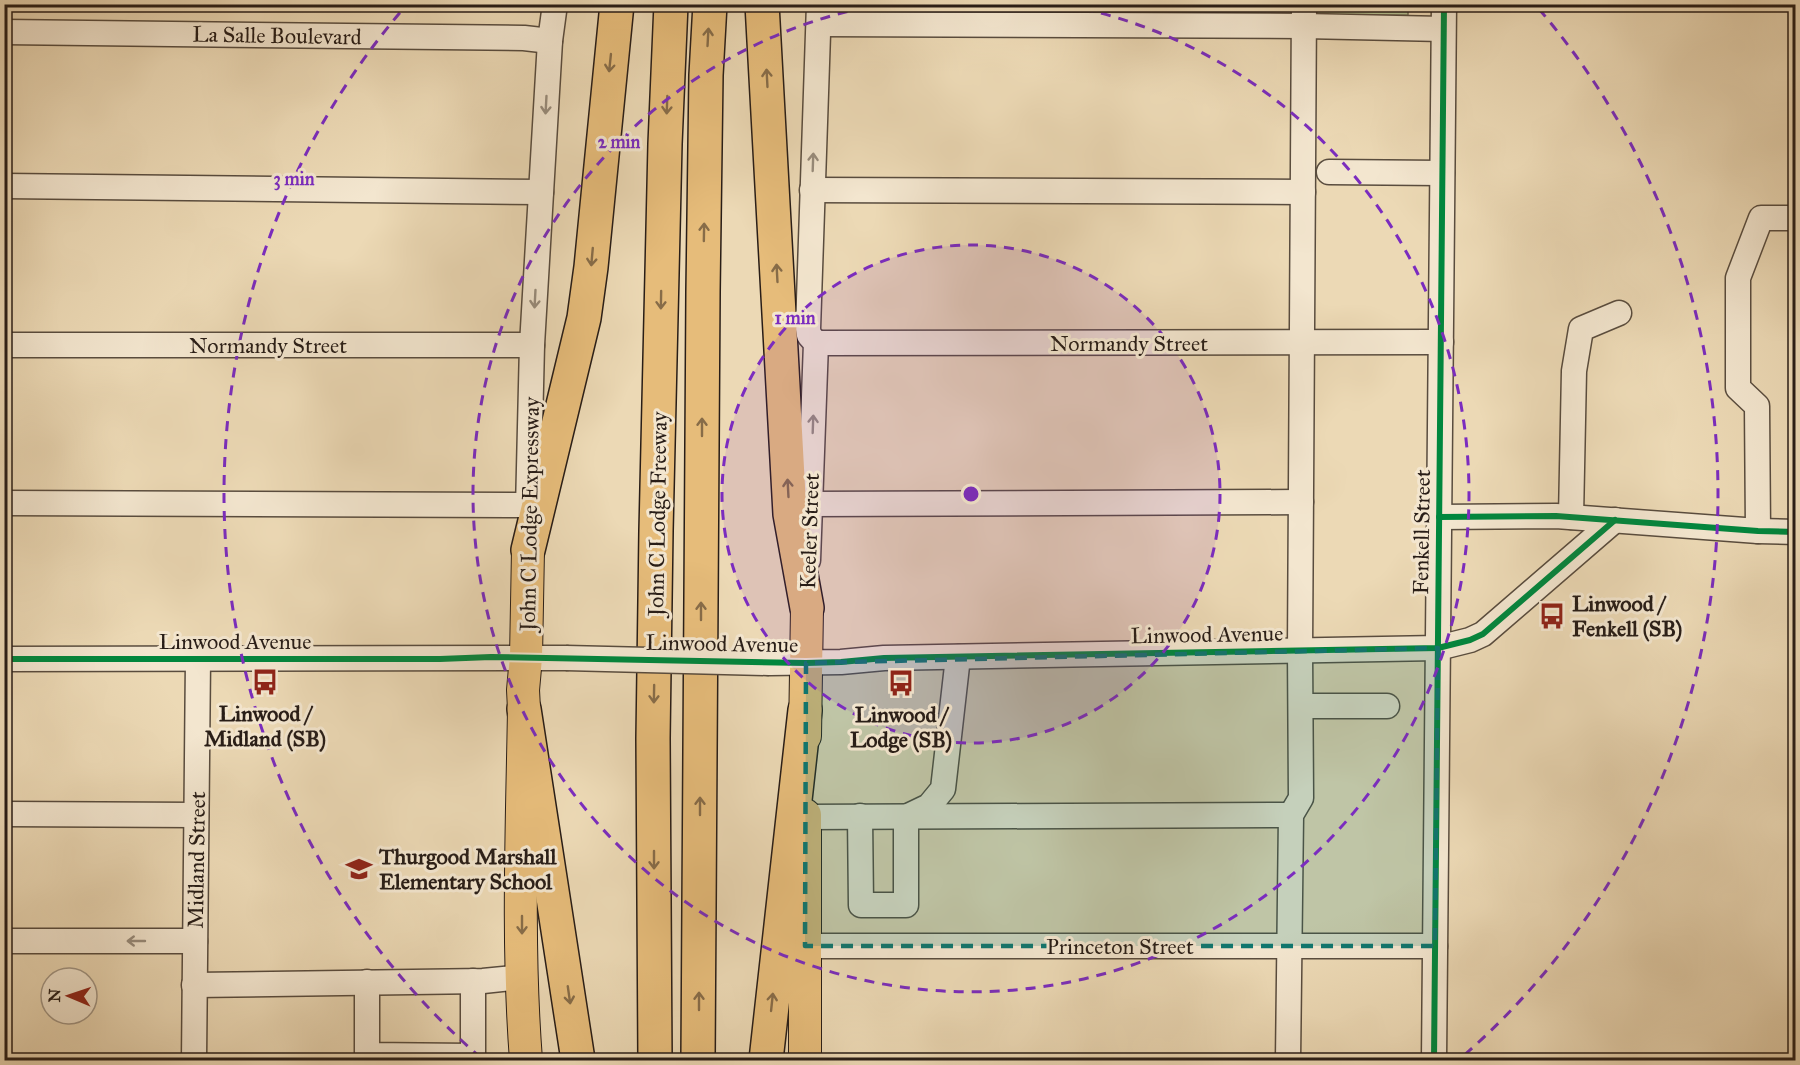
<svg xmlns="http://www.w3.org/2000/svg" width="1800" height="1065" font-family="'IM FELL Great Primer',serif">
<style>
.green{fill:#b3c091;stroke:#6e6e54;stroke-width:1.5}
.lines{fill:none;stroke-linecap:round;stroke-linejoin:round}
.minor-casing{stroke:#594c3e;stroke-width:27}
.major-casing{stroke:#281d17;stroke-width:34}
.highway-casing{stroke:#281d17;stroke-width:36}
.minor{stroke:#f3e6cf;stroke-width:24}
.major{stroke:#e6bc7a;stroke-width:32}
.highway{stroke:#e6bc7a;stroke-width:33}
.minor-bridge-casing{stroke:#594c3e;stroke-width:27;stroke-linecap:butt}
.minor-bridge{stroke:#f3e6cf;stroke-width:24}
.cycleway-casing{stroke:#f3e6cf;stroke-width:10}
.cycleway{stroke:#00873e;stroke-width:6}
.oneway{stroke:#876c48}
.oneway2{stroke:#988c7c}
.marked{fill:#0f766e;fill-opacity:0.2;stroke:#0f766e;stroke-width:4.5;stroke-dasharray:12 8;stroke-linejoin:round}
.ring{fill:none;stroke:#7b2cbf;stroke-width:3;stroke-dasharray:10 8}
.labels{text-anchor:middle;stroke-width:6;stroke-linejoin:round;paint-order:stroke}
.street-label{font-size:22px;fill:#281d17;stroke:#f3e6cf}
.poi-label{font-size:22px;font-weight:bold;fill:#281d17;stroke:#f3e6cf;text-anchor:start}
.centre{fill:#7b2cbf;stroke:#f3e6cf;stroke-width:3}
.ring-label{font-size:18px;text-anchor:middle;font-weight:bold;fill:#7b2cbf;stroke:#f3e6cf;stroke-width:6;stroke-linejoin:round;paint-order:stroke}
</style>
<rect width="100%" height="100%" fill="#ecd9b5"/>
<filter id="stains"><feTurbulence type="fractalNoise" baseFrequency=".00333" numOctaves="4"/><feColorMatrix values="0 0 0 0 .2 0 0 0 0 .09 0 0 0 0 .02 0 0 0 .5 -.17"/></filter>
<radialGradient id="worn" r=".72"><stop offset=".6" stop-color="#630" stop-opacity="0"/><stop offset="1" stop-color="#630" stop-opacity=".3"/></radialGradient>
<polygon class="green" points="1310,5 1408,5 1408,15 1311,16"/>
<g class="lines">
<g class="minor-casing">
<g id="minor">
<polyline points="819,24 1304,26 1443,29"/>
<polyline points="4,32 524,38 550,41"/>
<polyline points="1329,172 1442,173"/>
<polyline points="4,186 541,192"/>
<polyline points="812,190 1303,192"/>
<polyline points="816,343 1441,342"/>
<polyline points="4,345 532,345"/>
<polyline points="4,503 528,505"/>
<polyline points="810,504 1301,502"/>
<polyline points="528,509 532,345 550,41 555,4"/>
<polyline points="1439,517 1556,516 1758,531 1796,532"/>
<polyline points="1571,517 1574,371 1581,329 1619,313"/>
<polyline points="1758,531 1757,406 1738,388 1738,278 1761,218 1796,218"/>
<polyline points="808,560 816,343 809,335 808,329 819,4"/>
<polyline points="4,659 566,658"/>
<polyline points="769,663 841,662 884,658 1438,648 1470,640 1483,634 1615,520"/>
<polyline points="1301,706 1387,706"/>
<polyline points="4,814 196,815"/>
<polyline points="860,816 861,905 906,905 906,817 929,806 943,789 958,657"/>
<polyline points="805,817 1291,815"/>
<polyline points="4,941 195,941"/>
<polyline points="805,946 1435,946"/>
<polyline points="367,982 367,1055 473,1056 473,981"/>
<polyline points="194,985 483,981 522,977"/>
<polyline points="194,1060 198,659"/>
<polyline points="1288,1060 1291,815 1301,798 1300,651 1304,4"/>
<polyline points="1434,1060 1444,4"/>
</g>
</g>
<g class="major-casing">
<g id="major">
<polyline points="805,736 807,608"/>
<path d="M526,1060C517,944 522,826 524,709L523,690L526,657L528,550"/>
<polyline points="805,1060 805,815"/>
</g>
</g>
<g class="highway-casing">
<g id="highway">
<polyline points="762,4 790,514 807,608"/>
<polyline points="528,550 584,318 591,267 617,4"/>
<polyline points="524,709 578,1060"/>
<polyline points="655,1060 653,738 656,531 665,144 671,4"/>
<polyline points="698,1060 703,292 706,75 710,4"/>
<polyline points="766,1060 805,710"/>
</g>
</g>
<use href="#minor" class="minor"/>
<use href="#major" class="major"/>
<use href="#highway" class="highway"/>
<g class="minor-bridge-casing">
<polyline id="minor-bridge" points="566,658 769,663"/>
</g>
<use href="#minor-bridge" class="minor-bridge"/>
<g class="cycleway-casing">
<g id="cycleway">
<polyline points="1439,517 1556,516 1758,531 1796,532"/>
<polyline points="4,659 440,659 491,657 806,663 841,662 884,658 1438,648 1470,640 1483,634 1615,520"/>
<polyline points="1434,1060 1444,4"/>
</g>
</g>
<use href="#cycleway" class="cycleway"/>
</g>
<defs><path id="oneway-shaft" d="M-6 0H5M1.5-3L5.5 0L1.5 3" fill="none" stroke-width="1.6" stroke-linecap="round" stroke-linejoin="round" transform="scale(1.5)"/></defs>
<g class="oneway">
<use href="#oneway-shaft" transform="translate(708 37) rotate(-87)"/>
<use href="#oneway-shaft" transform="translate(610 63) rotate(96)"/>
<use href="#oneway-shaft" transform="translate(767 78) rotate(-93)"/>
<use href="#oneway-shaft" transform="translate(667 105) rotate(92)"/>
<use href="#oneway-shaft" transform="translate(704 232) rotate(-89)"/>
<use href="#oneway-shaft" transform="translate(592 257) rotate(95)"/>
<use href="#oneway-shaft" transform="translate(777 273) rotate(-93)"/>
<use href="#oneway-shaft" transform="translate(661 300) rotate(91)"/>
<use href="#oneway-shaft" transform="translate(702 427) rotate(-90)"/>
<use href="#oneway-shaft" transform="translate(788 488) rotate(-93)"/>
<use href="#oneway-shaft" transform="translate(701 611) rotate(-90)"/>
<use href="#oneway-shaft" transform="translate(654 694) rotate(91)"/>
<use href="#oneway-shaft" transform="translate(700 806) rotate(-90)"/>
<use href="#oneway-shaft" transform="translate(654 860) rotate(90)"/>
<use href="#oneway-shaft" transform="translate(522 925) rotate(90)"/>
<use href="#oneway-shaft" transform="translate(569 995) rotate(82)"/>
<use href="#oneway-shaft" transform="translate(699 1001) rotate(-90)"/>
<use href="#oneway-shaft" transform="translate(772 1002) rotate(-84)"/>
</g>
<g class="oneway2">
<use href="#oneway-shaft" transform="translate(546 105) rotate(93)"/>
<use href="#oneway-shaft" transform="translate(813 162) rotate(-88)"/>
<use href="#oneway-shaft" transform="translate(535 299) rotate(93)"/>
<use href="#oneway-shaft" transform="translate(813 424) rotate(-88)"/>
<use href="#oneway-shaft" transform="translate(136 941) rotate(-180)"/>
</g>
<path class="marked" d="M1438,648L1435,946H805L806,663Z"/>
<circle cx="971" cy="494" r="249" fill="#7b2cbf" fill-opacity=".12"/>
<g class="ring">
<circle cx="971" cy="494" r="249"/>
<path d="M1066 5A498 498 0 1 1 876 5"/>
<path d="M481 1058A747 747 0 0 1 403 9M1539 9A747 747 0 0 1 1461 1058"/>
</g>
<defs>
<g id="bus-bare" transform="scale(2.07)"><path d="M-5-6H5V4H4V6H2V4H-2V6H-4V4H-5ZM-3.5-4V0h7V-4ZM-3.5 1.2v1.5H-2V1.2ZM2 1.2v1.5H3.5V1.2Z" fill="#8f2418" stroke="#f3e6cf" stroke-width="2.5" paint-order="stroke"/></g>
<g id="school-bare" transform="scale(2.07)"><path d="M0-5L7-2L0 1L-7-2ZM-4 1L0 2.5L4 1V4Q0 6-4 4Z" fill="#8f2418" stroke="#f3e6cf" stroke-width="2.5" paint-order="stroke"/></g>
</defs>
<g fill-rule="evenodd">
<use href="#bus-bare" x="1552" y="616"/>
<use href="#bus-bare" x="265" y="682"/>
<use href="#bus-bare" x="901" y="683"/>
<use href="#school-bare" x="359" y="869"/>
</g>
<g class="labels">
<g class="street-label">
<text transform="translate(277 35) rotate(1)" y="8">La Salle Boulevard</text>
<text x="1129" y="351">Normandy Street</text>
<text x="268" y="353">Normandy Street</text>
<text transform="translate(529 514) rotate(-89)" y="8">John C Lodge Expressway</text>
<text transform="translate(657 514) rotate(-89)" y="8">John C Lodge Freeway</text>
<text transform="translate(809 531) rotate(-88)" y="8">Keeler Street</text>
<text transform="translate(1421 532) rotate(-89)" y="8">Fenkell Street</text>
<text transform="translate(1207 634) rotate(-1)" y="8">Linwood Avenue</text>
<text x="235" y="649">Linwood Avenue</text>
<text transform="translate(722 643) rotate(1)" y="8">Linwood Avenue</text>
<text transform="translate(196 860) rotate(-89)" y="8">Midland Street</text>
<text x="1120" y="954">Princeton Street</text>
</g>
<g class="poi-label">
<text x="1572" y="611">Linwood /<tspan x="1572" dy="25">Fenkell (SB)</tspan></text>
<text x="265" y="721" text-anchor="middle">Linwood /<tspan x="265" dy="25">Midland (SB)</tspan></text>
<text x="901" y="722" text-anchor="middle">Linwood /<tspan x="901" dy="25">Lodge (SB)</tspan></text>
<text x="379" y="864">Thurgood Marshall<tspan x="379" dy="25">Elementary School</tspan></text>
</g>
</g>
<circle cx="971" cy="494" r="9" class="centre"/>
<g class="ring-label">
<text x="619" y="148">2 min</text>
<text x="294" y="185">3 min</text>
<text x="795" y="324">1 min</text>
</g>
<rect width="1800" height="1065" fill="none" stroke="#ecd9b5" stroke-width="24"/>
<rect x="6" y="6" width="1788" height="1053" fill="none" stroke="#281d17" stroke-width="3"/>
<rect x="12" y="12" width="1776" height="1041" fill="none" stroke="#281d17" stroke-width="1.5"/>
<g transform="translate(69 996) rotate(272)"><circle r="28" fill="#f3e6cf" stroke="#a29685" stroke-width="1.5"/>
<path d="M0-4.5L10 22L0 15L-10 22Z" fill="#8f2418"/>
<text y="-9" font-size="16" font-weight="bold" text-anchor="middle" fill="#281d17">N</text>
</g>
<rect width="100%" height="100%" filter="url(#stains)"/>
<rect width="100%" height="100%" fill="url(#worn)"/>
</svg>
